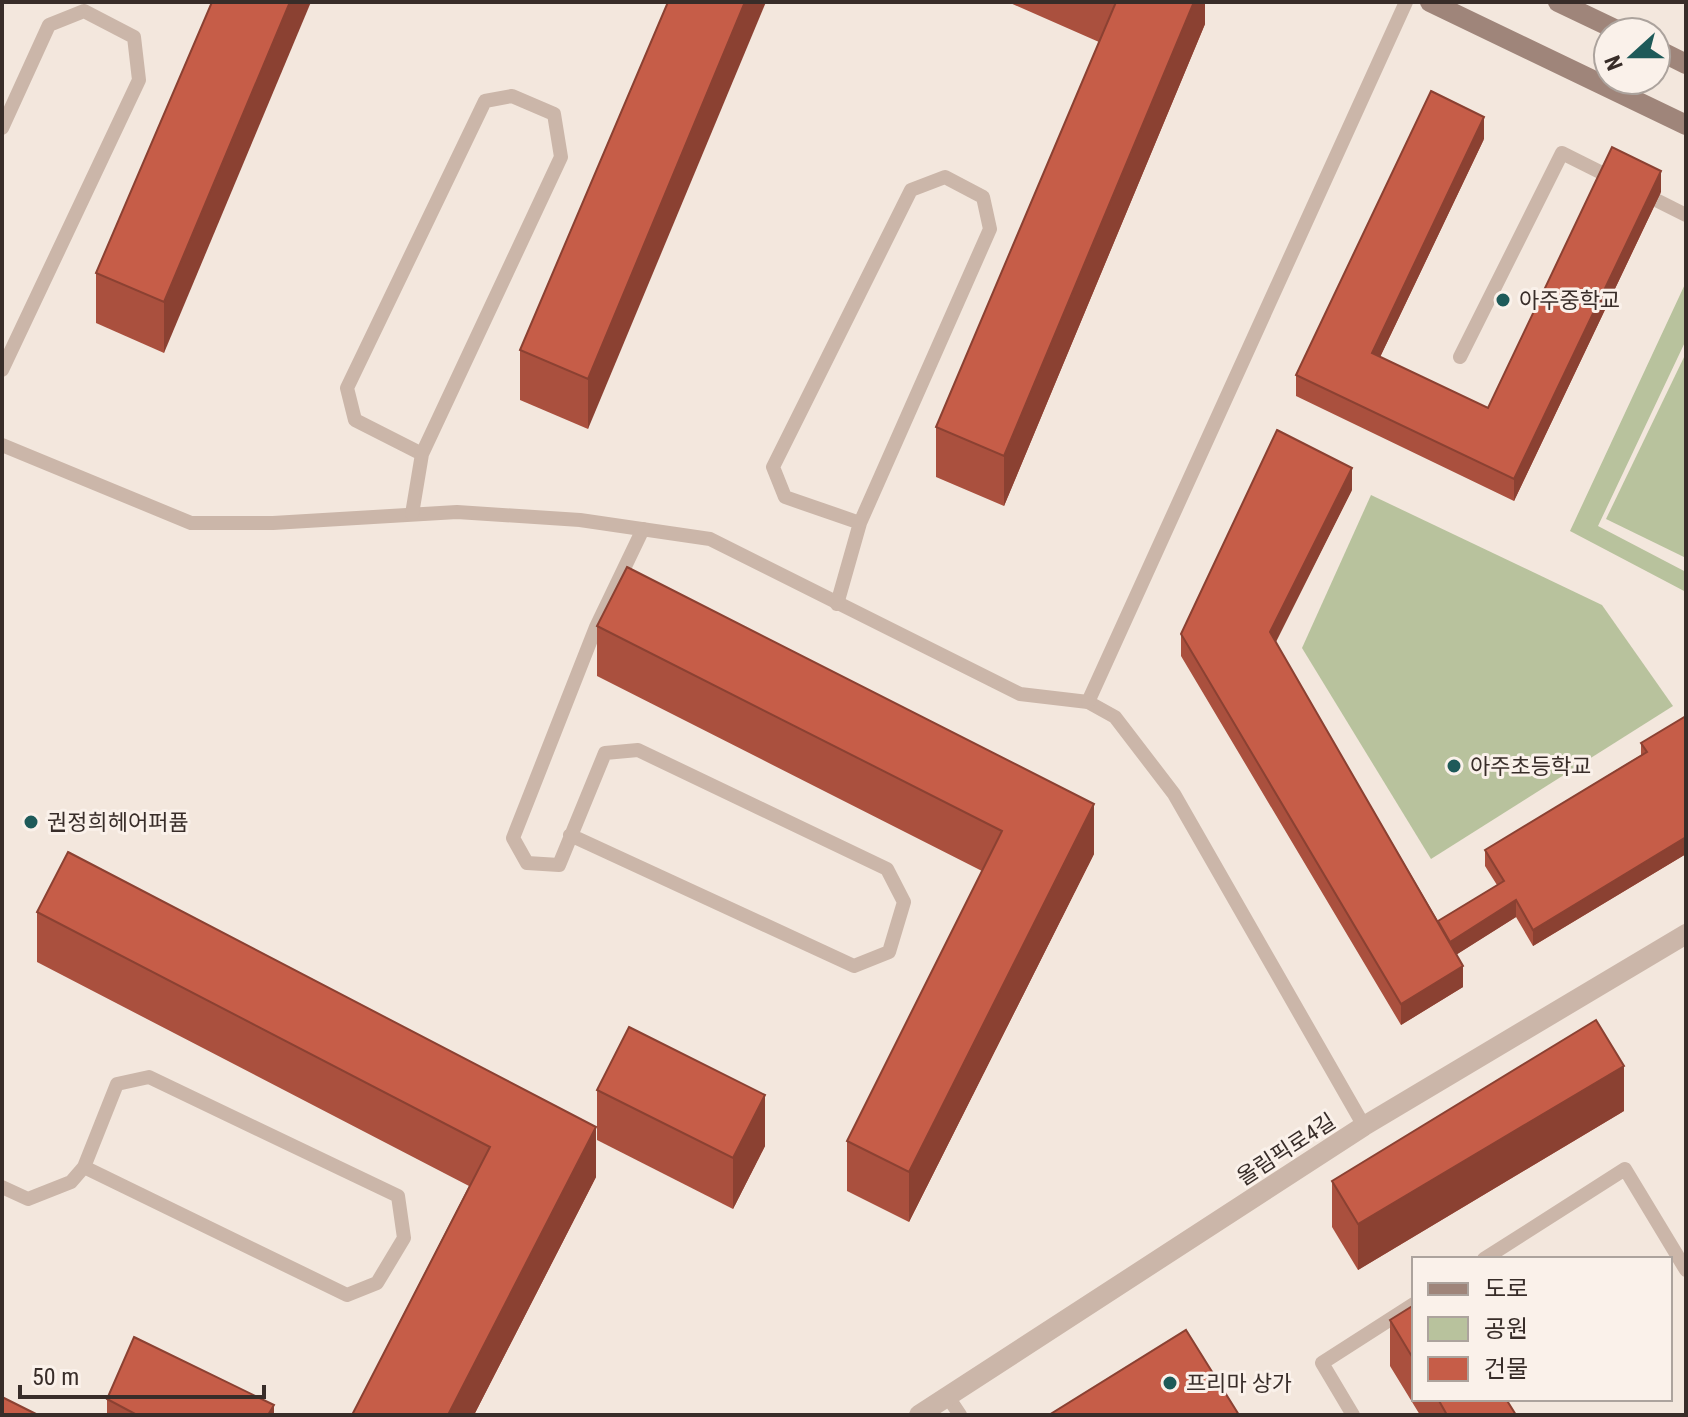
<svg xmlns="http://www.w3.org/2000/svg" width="1688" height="1417" font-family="'Roboto Condensed','Noto Sans KR',sans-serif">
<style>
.green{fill:#b8c29d}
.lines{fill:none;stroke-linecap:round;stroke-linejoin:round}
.service{stroke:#cbb6a9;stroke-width:14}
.minor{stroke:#cbb6a9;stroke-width:20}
.secondary{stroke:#9f857a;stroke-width:20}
.wall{fill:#aa503e}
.shaded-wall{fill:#8b4132}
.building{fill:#c65d48;stroke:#8b4132;stroke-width:2}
.poi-dot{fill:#1e5a59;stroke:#faf1ea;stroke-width:3}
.labels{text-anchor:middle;stroke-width:6;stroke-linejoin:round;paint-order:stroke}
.poi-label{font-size:22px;fill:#382d29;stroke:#faf1ea;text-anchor:start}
.street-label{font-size:22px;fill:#382d29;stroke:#faf1ea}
</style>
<rect width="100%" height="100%" fill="#f3e7dd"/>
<g class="green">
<polygon points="1686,282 1686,340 1598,526 1686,572 1686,592 1570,531"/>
<polygon points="1686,353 1686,558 1606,519"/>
<polygon points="1371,495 1602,605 1673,706 1431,859 1302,648"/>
</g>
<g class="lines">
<g class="service">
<polyline points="2,128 49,25 84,11 134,37 139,80 2,370"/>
<polyline points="1640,192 1686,215"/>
<polyline points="1460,357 1562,153 1614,179"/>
<polyline points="2,445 191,523 273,523 457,512 580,520 710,539 1020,694 1088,702 1115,717 1174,794 1364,1126"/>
<polyline points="412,514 422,454 561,157 554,114 512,96 485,101 347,388 355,420 422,454"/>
<polyline points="837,604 860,523 990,229 983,197 945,177 911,190 773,467 785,497 860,523"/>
<polyline points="1088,702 1406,2"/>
<polyline points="570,835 854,966 889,952 904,902 887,869 638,750 605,753 559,865 527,863 513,838 596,627 643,529"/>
<polyline points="2,1187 28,1199 71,1182 84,1167 117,1084 149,1077 398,1196 404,1238 377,1283 347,1295 84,1167"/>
<polyline points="1484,1259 1625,1169 1686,1270"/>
<polyline points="948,1397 960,1415"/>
<polyline points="1353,1415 1322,1363 1414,1304"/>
</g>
<polyline class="minor" points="919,1415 1364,1126 1686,934"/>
<g class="secondary">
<polyline points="1430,2 1686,125"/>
<polyline points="1558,2 1621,32"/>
<polyline points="1656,49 1686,64"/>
</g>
</g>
<g class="wall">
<polygon points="212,2 164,353 96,323 96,273"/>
<polygon points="668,2 588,429 520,400 520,350"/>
<polygon points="1008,2 1205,2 1205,24 1004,506 936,477 936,427 1099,42"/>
<polygon points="1484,139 1380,357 1488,408 1661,192 1514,501 1296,396 1296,375"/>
<polygon points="1352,490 1275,642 1438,921 1497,885 1485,866 1485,850 1641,755 1641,743 1686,716 1686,854 1533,946 1516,917 1457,954 1463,987 1401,1025 1181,656 1181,634"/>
<polygon points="597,626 1094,854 909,1222 847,1191 847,1141 982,871 597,676"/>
<polygon points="37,912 596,1177 474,1415 352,1415 469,1186 37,962"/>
<polygon points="1686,1068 1686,1119 1684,1115 1684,1069"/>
<polygon points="597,1090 765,1146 733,1209 597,1140"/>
<polygon points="1624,1111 1358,1270 1332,1227 1332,1181"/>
<polygon points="1414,1305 1414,1399 1506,1399 1516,1415 1420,1415 1390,1366 1390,1320"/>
<polygon points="107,1399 274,1415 107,1415"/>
</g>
<g class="shaded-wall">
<polygon points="290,2 311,2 164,353 164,302"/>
<polygon points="745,2 766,2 588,429 588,379"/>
<polygon points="1194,2 1205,2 1205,24 1004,506 1004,456"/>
<polygon points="1484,117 1484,139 1372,374 1372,353"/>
<polygon points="1661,171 1661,192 1514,501 1514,479"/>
<polygon points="1352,468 1352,490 1270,654 1270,632"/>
<polygon points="1094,804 1094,854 909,1222 909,1172"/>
<polygon points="1686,837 1686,854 1533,946 1533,930"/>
<polygon points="1516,900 1516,917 1448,960 1448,943"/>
<polygon points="1463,966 1463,987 1401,1025 1401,1004"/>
<polygon points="1624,1066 1624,1111 1358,1270 1358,1224"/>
<polygon points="765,1095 765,1146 733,1209 733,1158"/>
<polygon points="596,1127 596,1177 474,1415 448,1415"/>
<polygon points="274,1405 274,1415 268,1415"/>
</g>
<g class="building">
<polygon points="212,2 290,2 164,302 96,273"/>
<polygon points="668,2 745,2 588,379 520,350"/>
<polygon points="1116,2 1194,2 1004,456 936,427"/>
<polygon points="1431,91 1484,117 1372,353 1488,408 1612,147 1661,171 1514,479 1296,375"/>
<polygon points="1277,430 1352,468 1270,632 1463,966 1401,1004 1181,634"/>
<polygon points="627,567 1094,804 909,1172 847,1141 1002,831 597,626"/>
<polygon points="1686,716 1686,837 1533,930 1516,900 1450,942 1438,921 1504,881 1485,850 1647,752 1641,743"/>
<polygon points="68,852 596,1127 448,1415 352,1415 490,1147 37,912"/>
<polygon points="1596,1020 1624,1066 1358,1224 1332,1181"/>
<polygon points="629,1027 765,1095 733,1158 597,1090"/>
<polygon points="1414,1305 1414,1360 1390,1320"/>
<polygon points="1186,1330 1239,1415 1049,1415"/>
<polygon points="134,1337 274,1405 268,1415 137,1415 107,1399"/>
<polygon points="2,1397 38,1415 2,1415"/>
<polygon points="1438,1399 1506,1399 1516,1415 1447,1415"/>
</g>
<g class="poi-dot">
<circle cx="1503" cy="300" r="8"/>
<circle cx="1454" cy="766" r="8"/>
<circle cx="31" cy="822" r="8"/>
<circle cx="1170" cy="1383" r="8"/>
</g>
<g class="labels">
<g class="poi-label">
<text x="1519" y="308">아주중학교</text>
<text x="1470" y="774">아주초등학교</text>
<text x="47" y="830">권정희헤어퍼퓸</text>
<text x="1186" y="1391">프리마 상가</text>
</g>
<g class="street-label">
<text transform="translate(1286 1149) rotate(-33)" y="8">올림픽로4길</text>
</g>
</g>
<rect width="1688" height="1417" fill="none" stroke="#382d29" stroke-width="8"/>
<rect x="1412" y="1257" width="260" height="144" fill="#faf1ea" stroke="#aca39d" stroke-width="2"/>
<rect x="1428" y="1283" width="40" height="12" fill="#9f857a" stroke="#aca39d" stroke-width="2"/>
<text x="1484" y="1297" font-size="24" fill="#382d29">도로</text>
<rect x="1428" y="1317" width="40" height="24" fill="#b8c29d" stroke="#aca39d" stroke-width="2"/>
<text x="1484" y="1337" font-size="24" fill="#382d29">공원</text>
<rect x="1428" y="1357" width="40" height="24" fill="#c65d48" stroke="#aca39d" stroke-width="2"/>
<text x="1484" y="1377" font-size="24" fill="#382d29">건물</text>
<g transform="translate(1632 56) rotate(249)"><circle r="38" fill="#faf1ea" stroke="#aca39d" stroke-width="2"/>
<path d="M0-6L14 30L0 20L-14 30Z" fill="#1e5a59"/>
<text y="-12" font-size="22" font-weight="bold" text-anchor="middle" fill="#382d29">N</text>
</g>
<path d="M20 1385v12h244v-12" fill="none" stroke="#382d29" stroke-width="4"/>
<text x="32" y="1385" font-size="24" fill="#382d29" stroke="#faf1ea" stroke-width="6" paint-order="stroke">50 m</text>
</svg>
